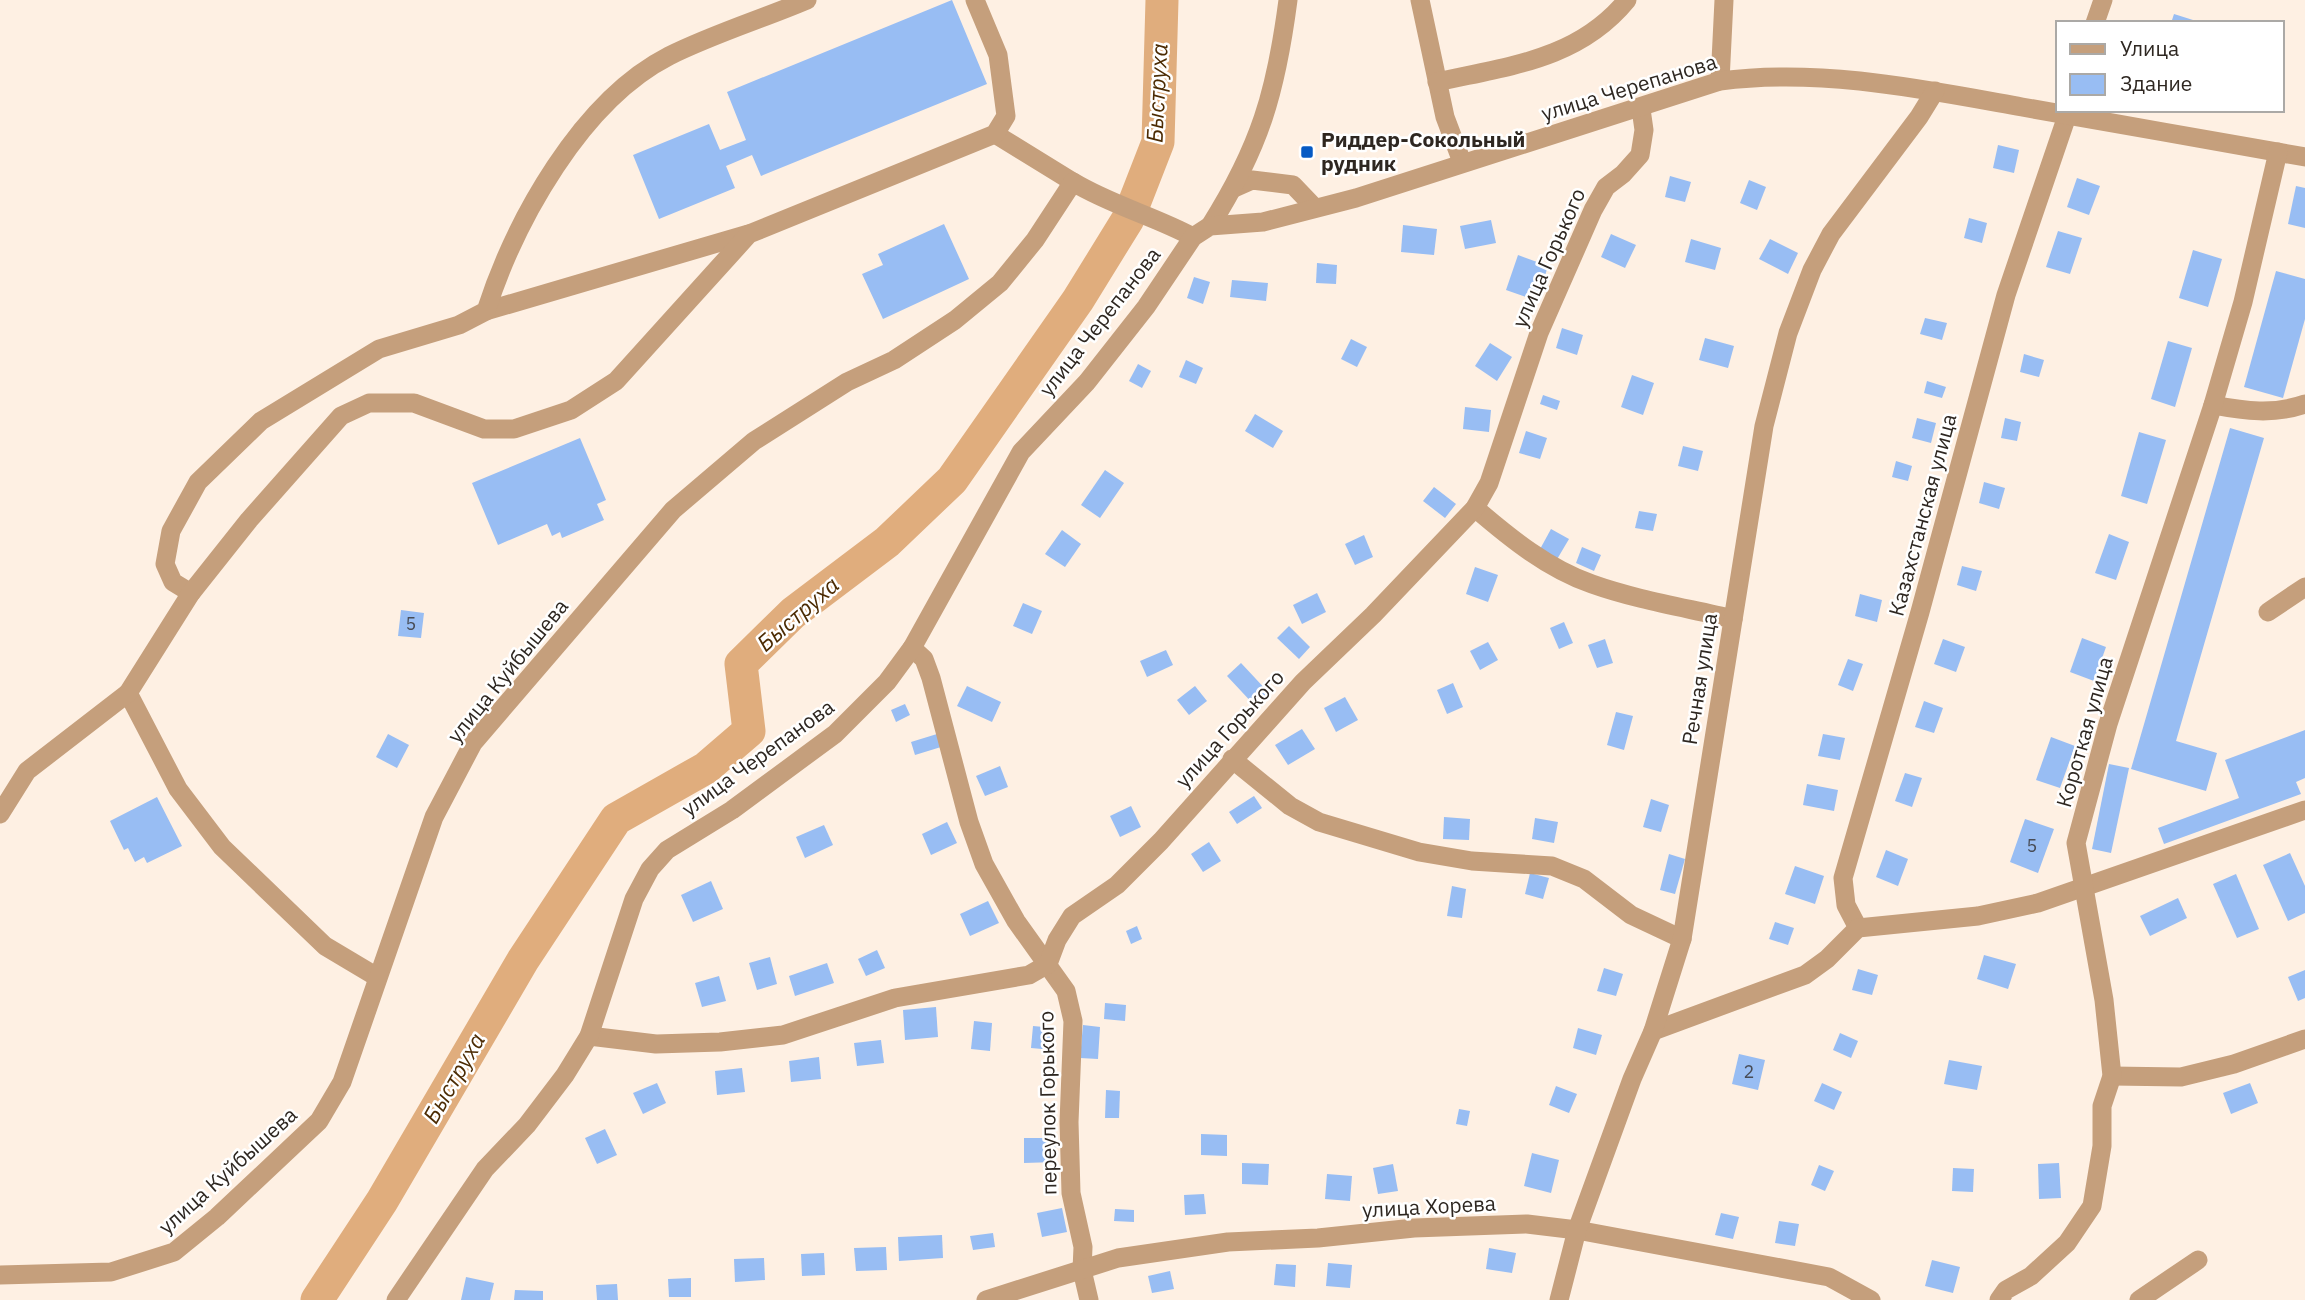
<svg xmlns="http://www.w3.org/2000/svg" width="2305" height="1300" font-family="'IBM Plex Sans',sans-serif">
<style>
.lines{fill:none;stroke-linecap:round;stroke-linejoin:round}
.river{stroke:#e0ad7d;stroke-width:33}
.building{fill:#98bdf3}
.minor{stroke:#c59f7c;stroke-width:19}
.poi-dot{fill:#065ac4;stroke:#fff;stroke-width:2.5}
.labels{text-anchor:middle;stroke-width:5;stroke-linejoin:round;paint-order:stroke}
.number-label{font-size:18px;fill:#484c56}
.street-label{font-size:21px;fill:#2e2721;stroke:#fff}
.poi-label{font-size:21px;font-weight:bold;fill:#2e2721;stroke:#fff;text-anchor:start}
.water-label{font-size:23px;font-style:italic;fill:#4c2b03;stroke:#fff}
</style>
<rect width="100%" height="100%" fill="#fef0e3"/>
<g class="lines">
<polyline class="river" points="317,1300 382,1201 523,960 616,819 706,768 749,731 741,664 793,613 887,542 952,480 1078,300 1128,219 1158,142 1162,0"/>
</g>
<g class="building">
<polygon points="952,0 987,84 761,176 752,155 726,166 735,188 659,219 633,155 709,124 720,150 746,140 727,92"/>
<polygon points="2174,14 2193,20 2192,23 2171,23"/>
<polygon points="1998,145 2019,150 2014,173 1993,168"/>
<polygon points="1670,176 1691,182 1685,202 1665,197"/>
<polygon points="2077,178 2100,186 2089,215 2067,207"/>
<polygon points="1749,180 1766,187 1757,210 1740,203"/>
<polygon points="2296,186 2305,188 2305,228 2288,224"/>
<polygon points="1969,218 1987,223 1982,243 1964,238"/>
<polygon points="1491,220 1496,243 1465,249 1460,226"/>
<polygon points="944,224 969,279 883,319 862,274 883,265 878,254"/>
<polygon points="1403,225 1437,229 1434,255 1401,252"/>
<polygon points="2058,231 2082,238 2070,274 2046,267"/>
<polygon points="1611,234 1636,245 1625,268 1601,257"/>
<polygon points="1691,239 1721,248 1715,270 1685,262"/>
<polygon points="1770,239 1798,253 1788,274 1759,259"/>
<polygon points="2193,250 2222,259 2208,307 2179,298"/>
<polygon points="1518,255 1548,266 1537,301 1506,290"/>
<polygon points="1317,263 1337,265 1336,284 1316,283"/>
<polygon points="2276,271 2305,279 2305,319 2283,398 2244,387"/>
<polygon points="1194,277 1210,282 1203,304 1187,298"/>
<polygon points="1232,280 1268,283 1266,301 1230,297"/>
<polygon points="1925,318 1947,323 1942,340 1920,334"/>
<polygon points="1562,328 1583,335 1577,355 1556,348"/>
<polygon points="1705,338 1734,346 1728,368 1699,360"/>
<polygon points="1351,339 1367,347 1357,367 1341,359"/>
<polygon points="2168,341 2192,348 2175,407 2151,399"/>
<polygon points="1490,343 1512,357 1497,381 1475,366"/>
<polygon points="2024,354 2044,360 2039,377 2020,372"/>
<polygon points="1186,360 1203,368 1196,384 1179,377"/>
<polygon points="1138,364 1151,371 1142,388 1129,381"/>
<polygon points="1632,375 1654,383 1643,415 1621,407"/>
<polygon points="1927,381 1946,387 1942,398 1924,393"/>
<polygon points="1543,395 1560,401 1557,410 1540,404"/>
<polygon points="1465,407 1491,410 1489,432 1463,429"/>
<polygon points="1255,414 1283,431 1273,448 1245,431"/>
<polygon points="1917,418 1936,423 1931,443 1912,438"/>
<polygon points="2005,418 2021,422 2017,441 2001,438"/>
<polygon points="2230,428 2264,438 2176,741 2217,753 2206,791 2131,769"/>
<polygon points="1526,431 1547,438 1540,459 1519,453"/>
<polygon points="2139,432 2166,440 2147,504 2121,496"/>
<polygon points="580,438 606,500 597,504 604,520 562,538 560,532 552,536 547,524 498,545 472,483"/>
<polygon points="1683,446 1703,451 1698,471 1678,466"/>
<polygon points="1896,461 1912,466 1908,481 1892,477"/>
<polygon points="1105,470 1124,483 1100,518 1081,505"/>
<polygon points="1984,482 2005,488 1999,509 1979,503"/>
<polygon points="1434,487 1456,504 1445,518 1423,501"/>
<polygon points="1639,511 1657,514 1653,531 1635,528"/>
<polygon points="1551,529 1569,539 1556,561 1539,551"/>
<polygon points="1062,530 1081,544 1065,567 1045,554"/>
<polygon points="2109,534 2129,542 2116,580 2095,573"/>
<polygon points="1364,535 1373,557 1355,565 1345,544"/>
<polygon points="1582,547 1601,555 1594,571 1576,563"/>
<polygon points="1962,566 1982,571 1976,591 1957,585"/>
<polygon points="1475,567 1498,575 1488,602 1466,594"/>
<polygon points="1317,593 1326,612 1302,624 1293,605"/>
<polygon points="1860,594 1882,600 1877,622 1855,616"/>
<polygon points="1023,603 1042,611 1032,634 1013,626"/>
<polygon points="401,610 424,613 421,638 398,636"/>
<polygon points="1564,622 1573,643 1559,649 1550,628"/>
<polygon points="1289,626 1310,647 1299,659 1277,638"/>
<polygon points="2082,638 2106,647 2094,681 2070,672"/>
<polygon points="1605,639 1613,663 1597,668 1588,645"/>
<polygon points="1943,639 1965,647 1956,672 1934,664"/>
<polygon points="1488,642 1498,660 1480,670 1470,651"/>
<polygon points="1166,650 1173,665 1147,677 1140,661"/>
<polygon points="1848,659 1863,664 1853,691 1838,685"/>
<polygon points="1241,663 1270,694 1256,707 1227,676"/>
<polygon points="1453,683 1463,707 1447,714 1437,690"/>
<polygon points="967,686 1001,702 992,722 957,706"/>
<polygon points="1195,686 1207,701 1189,715 1177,700"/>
<polygon points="1345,697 1358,720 1336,732 1324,708"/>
<polygon points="1924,701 1943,708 1934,733 1915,727"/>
<polygon points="905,704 910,715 896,722 891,710"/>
<polygon points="1616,712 1633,716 1624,750 1607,745"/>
<polygon points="1302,729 1315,749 1288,765 1275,745"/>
<polygon points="2305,730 2305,778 2296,782 2301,794 2164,844 2158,828 2239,798 2225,760"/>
<polygon points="388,734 409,745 397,768 376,757"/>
<polygon points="937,734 941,747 915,755 911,742"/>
<polygon points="1823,734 1845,738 1840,760 1818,756"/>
<polygon points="2051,737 2075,746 2060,788 2036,780"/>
<polygon points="2109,764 2129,768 2111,853 2092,849"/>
<polygon points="1000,766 1008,787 985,796 976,776"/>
<polygon points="1905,773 1922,778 1912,807 1895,801"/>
<polygon points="1807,784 1838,790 1834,811 1803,805"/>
<polygon points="1254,796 1262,808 1237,824 1229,812"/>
<polygon points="157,797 182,846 147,863 144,857 135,862 128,848 124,850 110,821"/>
<polygon points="1651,799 1669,805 1661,832 1643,827"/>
<polygon points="1131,806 1141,827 1120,837 1110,816"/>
<polygon points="1444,817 1470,819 1469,840 1443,839"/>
<polygon points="1535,818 1558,822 1554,843 1532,839"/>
<polygon points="2025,819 2054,829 2038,873 2010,862"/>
<polygon points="947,822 957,843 931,855 922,834"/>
<polygon points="824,825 833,845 805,858 796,837"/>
<polygon points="1209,842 1221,861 1203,872 1191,854"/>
<polygon points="1886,850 1908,859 1898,886 1876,877"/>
<polygon points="2290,853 2305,886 2305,913 2288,921 2263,865"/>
<polygon points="1669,854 1685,859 1675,894 1660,890"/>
<polygon points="1795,866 1824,876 1815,904 1785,894"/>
<polygon points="1530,873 1549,878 1543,899 1525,894"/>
<polygon points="2236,874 2259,929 2237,938 2213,884"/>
<polygon points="711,881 723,909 693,922 681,895"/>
<polygon points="1452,886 1466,889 1462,918 1447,916"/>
<polygon points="2178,898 2187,918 2150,936 2140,916"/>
<polygon points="988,901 999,923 970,936 960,914"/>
<polygon points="1775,922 1794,928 1788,945 1769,939"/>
<polygon points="1137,926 1142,939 1131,944 1126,931"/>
<polygon points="877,950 885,968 866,976 858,959"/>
<polygon points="1984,955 2016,964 2008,989 1977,979"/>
<polygon points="770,957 777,984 757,990 749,963"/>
<polygon points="827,963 834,983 795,996 789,976"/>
<polygon points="1604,968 1623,974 1616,996 1597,991"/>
<polygon points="1858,969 1878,975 1872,995 1852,990"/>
<polygon points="2305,970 2305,998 2298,1001 2288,977"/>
<polygon points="719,976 726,1001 702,1007 695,983"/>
<polygon points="1105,1003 1126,1005 1125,1021 1104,1019"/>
<polygon points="936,1007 938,1037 905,1040 903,1010"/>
<polygon points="974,1021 992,1023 990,1051 971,1049"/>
<polygon points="1083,1025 1100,1027 1098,1059 1080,1058"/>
<polygon points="1033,1026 1055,1028 1053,1050 1031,1048"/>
<polygon points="1578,1028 1602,1035 1596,1055 1573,1048"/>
<polygon points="1840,1033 1858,1041 1851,1058 1833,1050"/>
<polygon points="881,1040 884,1063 857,1066 854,1043"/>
<polygon points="1739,1054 1765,1060 1758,1090 1732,1084"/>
<polygon points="819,1057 821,1079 791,1082 789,1061"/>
<polygon points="1949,1060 1982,1066 1977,1090 1944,1084"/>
<polygon points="742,1068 745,1092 717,1095 715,1071"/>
<polygon points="657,1083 666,1103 643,1114 633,1093"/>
<polygon points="1822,1083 1842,1092 1834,1110 1814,1101"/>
<polygon points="2250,1083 2258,1103 2231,1114 2223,1093"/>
<polygon points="1556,1086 1577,1094 1569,1113 1549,1105"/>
<polygon points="1106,1090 1120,1091 1119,1118 1105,1118"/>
<polygon points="1459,1109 1470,1111 1467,1126 1456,1124"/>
<polygon points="605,1129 617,1155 597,1164 585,1138"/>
<polygon points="1201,1134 1227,1135 1227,1156 1201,1155"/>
<polygon points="1024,1138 1055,1138 1056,1162 1024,1163"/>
<polygon points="1532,1153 1559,1160 1551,1193 1524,1186"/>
<polygon points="1242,1163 1269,1164 1268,1185 1242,1184"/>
<polygon points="2059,1163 2061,1198 2039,1199 2038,1164"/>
<polygon points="1393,1164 1398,1191 1378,1194 1373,1168"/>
<polygon points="1819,1165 1834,1171 1825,1191 1811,1185"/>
<polygon points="1953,1168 1974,1169 1973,1192 1952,1191"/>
<polygon points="1327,1174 1352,1176 1350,1201 1325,1199"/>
<polygon points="1204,1194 1206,1214 1185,1215 1184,1195"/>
<polygon points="1062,1208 1067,1232 1042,1237 1037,1213"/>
<polygon points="1115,1209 1134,1210 1134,1222 1114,1221"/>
<polygon points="1721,1213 1739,1217 1733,1239 1715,1235"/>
<polygon points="1779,1221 1799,1224 1795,1246 1775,1243"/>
<polygon points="993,1233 995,1247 973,1250 970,1236"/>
<polygon points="942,1235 943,1258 899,1261 898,1237"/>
<polygon points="886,1247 887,1270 856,1271 854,1248"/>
<polygon points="1489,1248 1516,1253 1512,1273 1486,1269"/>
<polygon points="824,1253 825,1275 802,1276 801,1254"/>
<polygon points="764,1258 765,1280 735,1282 734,1259"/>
<polygon points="1932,1260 1960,1267 1953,1293 1925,1286"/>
<polygon points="1328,1263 1352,1265 1350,1288 1326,1286"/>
<polygon points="1276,1264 1296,1265 1295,1287 1274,1285"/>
<polygon points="1170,1271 1174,1289 1152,1293 1148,1276"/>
<polygon points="466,1277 494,1283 490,1300 461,1300"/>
<polygon points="691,1278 691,1297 669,1297 668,1279"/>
<polygon points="617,1284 618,1300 597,1300 596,1285"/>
<polygon points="515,1290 543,1291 543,1300 514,1300"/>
</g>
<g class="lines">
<g class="minor">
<polyline points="1420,0 1445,117 1462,162"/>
<polyline points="2095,23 2103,0"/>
<polyline points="1720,81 1724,0"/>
<path d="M1437,82C1508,66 1578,60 1627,0"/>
<polyline points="995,134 1073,182"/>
<polyline points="1234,188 1252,180 1293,185 1315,208"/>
<path d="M1210,226C1260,147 1276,92 1288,0"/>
<polyline points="486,311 748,234"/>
<path d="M2213,405C2245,411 2274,415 2305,404"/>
<path d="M1475,508C1510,538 1548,569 1592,584C1637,600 1687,608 1733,619"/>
<path d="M191,593L173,582L165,564L171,531L198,482L261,421L379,349L459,325L486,311C515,221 581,101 669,56C713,34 762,19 807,0"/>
<polyline points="2268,612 2305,587"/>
<polyline points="912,648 924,659 931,678 969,822 984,864 1016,921 1066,991 1073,1021 1069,1122 1071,1193 1083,1247 1082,1270 1089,1300"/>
<polyline points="128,693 178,789 222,847 325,946 377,977"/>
<polyline points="1232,759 1290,806 1319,822 1419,852 1472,861 1552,866 1584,879 1631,915 1682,939"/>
<polyline points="0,814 27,771 128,693 191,593 249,520 341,416 369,403 414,403 484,429 514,429 571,410 616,381 749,234 995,134 1006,116 998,55 975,0"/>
<polyline points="1858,928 1846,905 1843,878 1920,612 2006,295 2069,110"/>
<polyline points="1653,1031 1805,975 1827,959 1858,928 1978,916 2038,903 2305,810"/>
<polyline points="589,1036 656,1044 720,1042 783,1035 895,998 1029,975 1048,964 1057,940 1072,916 1117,885 1161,841 1303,682 1373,615 1475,508 1489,483 1539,333 1593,210 1606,187 1623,174 1640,155 1644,130 1641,109"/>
<polyline points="2112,1076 2181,1077 2234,1064 2305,1039"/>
<path d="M0,1275L111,1272L174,1252L217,1217L319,1121L342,1082L434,817L473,743L673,510L754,441L847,382L894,360L955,320L1000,283L1035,240L1073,182C1111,205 1154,216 1193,237"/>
<path d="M396,1300L485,1169L527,1125L565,1075L589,1036L634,899L650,869L667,850L732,810L835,734L887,682L912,648L1021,452L1087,382L1146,307L1193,237L1210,226L1263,222L1356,198L1720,81C1822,68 1922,89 2022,107C2116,124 2211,140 2305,157"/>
<polyline points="986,1300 1118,1258 1228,1242 1318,1238 1414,1228 1527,1224 1577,1230 1829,1277 1871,1300"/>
<polyline points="1559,1300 1577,1230 1632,1079 1653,1031 1682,939 1764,426 1788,333 1812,270 1831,234 1919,117 1935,91"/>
<polyline points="1999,1300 2006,1290 2031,1276 2067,1243 2092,1206 2102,1146 2102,1106 2112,1076 2104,1000 2076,843 2108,724 2213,405 2243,302 2278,152"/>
<polyline points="2139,1300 2198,1260"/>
</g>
</g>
<rect class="poi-dot" x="1300" y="145" width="14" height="14" rx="3.5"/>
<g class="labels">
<g class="number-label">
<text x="411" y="630">5</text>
<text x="2032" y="852">5</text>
<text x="1749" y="1078">2</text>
</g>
<g class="street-label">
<text transform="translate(1629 88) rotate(-17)" y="7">улица Черепанова</text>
<text transform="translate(1549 258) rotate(-66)" y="7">улица Горького</text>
<text transform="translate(1100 322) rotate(-52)" y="7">улица Черепанова</text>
<text transform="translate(1923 515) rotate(-75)" y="7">Казахстанская улица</text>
<text transform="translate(508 671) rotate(-51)" y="7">улица Куйбышева</text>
<text transform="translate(1700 679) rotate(-81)" y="7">Речная улица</text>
<text transform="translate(1230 729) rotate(-48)" y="7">улица Горького</text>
<text transform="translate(2085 732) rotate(-74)" y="7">Короткая улица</text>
<text transform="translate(758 758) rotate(-36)" y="7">улица Черепанова</text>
<text transform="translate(1048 1103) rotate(-91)" y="7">переулок Горького</text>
<text transform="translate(228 1171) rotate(-42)" y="7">улица Куйбышева</text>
<text transform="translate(1429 1207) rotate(-3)" y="7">улица Хорева</text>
</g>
<g class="poi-label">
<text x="1321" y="147">Риддер-Сокольный<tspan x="1321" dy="24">рудник</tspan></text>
</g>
<g class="water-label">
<text transform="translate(1157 93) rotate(-87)" y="8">Быструха</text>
<text transform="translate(798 614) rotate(-41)" y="8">Быструха</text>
<text transform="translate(454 1078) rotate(-60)" y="8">Быструха</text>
</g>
</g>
<rect x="2056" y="21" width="228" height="91" fill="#ffffff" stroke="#aba9a6" stroke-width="2"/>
<rect x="2070" y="44" width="35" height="10" fill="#c59f7c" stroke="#aba9a6" stroke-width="2"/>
<text x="2120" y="56" font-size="21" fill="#2e2721">Улица</text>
<rect x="2070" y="74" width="35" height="21" fill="#98bdf3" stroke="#aba9a6" stroke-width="2"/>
<text x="2120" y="91" font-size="21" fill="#2e2721">Здание</text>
</svg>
